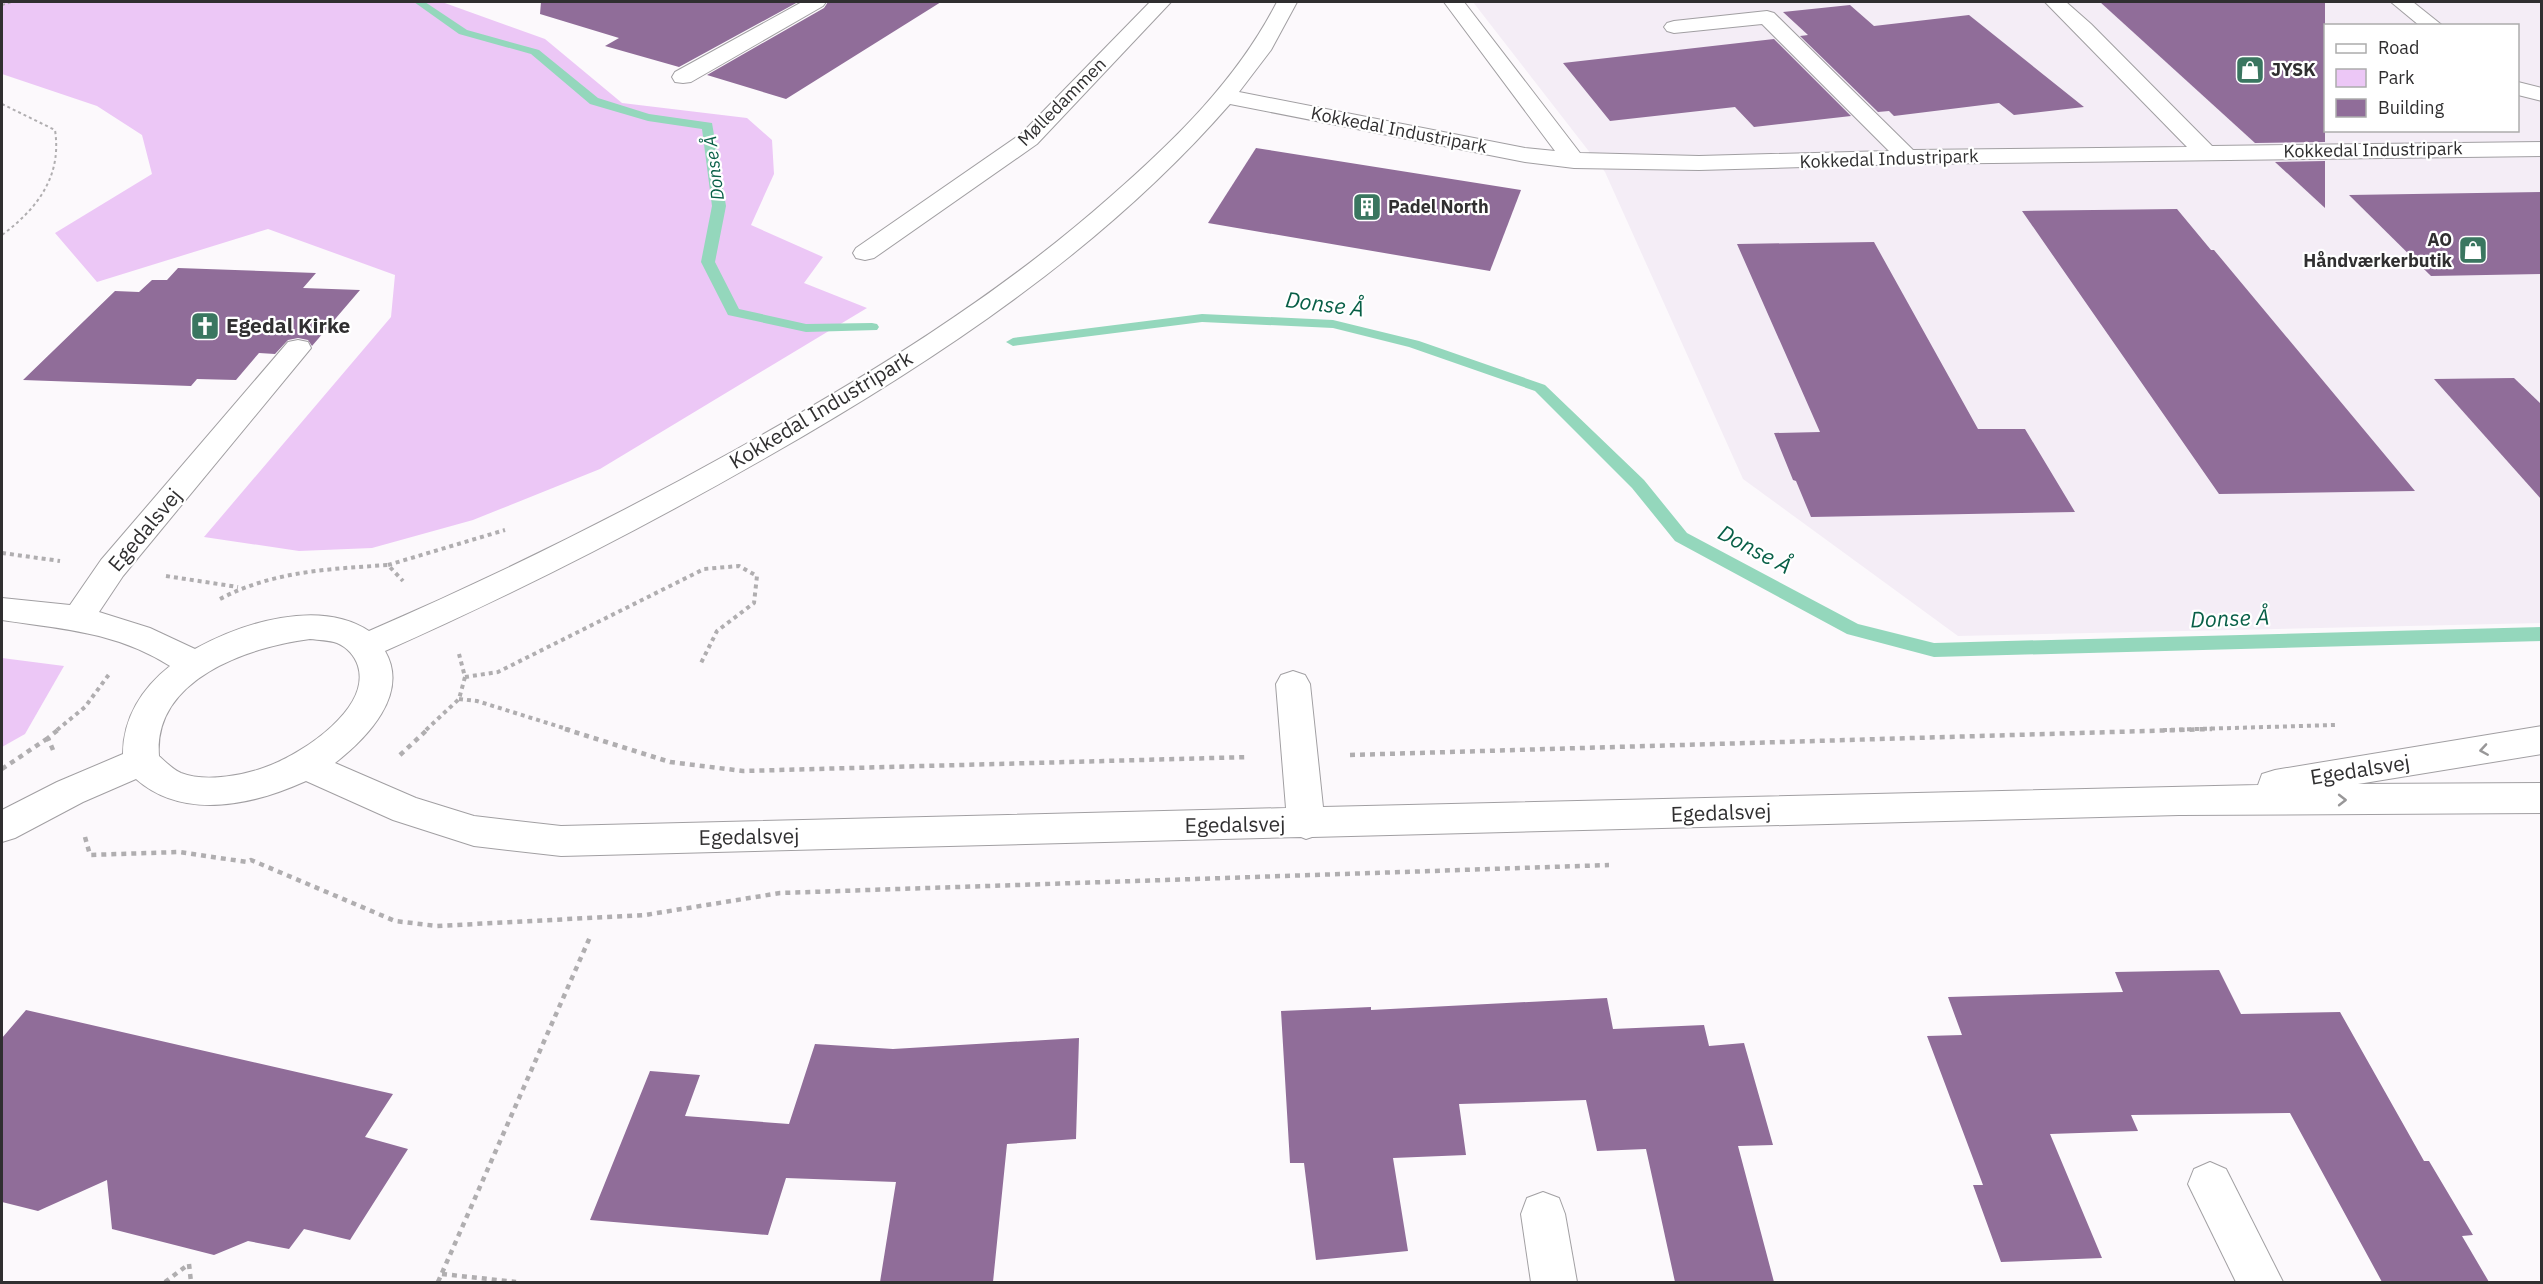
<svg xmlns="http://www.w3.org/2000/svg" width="2543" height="1284" font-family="'IBM Plex Sans',sans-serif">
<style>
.built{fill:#f4edf6;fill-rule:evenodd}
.green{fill:#ecc7f6}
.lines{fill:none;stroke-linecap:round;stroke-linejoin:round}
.stream{fill:#94d7bc;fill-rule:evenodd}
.building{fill:#906d99}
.minor-casing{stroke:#a19fa2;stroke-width:2}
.path-far2{stroke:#b0aeb0;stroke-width:2;stroke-dasharray:3 3;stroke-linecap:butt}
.path-far1{stroke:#b0aeb0;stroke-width:4;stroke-dasharray:4 4;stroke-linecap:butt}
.path{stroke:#b0aeb0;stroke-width:4.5;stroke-dasharray:5 5;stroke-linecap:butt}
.minor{fill:#fff;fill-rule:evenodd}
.oneway{stroke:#989798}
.labels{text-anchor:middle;stroke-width:4.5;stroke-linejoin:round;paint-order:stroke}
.far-poi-label{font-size:18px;font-weight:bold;fill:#302f30;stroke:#fff;text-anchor:start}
.far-street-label{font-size:18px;fill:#302f30;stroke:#fff}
.far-water-label{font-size:18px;font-style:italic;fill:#085f47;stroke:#fff}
.poi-label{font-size:21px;font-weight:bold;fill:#302f30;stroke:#fff;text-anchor:start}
.street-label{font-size:21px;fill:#302f30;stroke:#fff}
.water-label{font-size:22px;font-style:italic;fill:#085f47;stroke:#fff}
</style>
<rect width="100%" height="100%" fill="#fcf9fc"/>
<path class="built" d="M1473,2H2541V623L1958,636L1743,479L1605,172ZM2326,26H2518V130H2326Z"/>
<g class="green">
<polygon points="2,2 442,2 545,39 622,103 747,118 772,140 774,174 751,225 823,257 804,283 867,308 600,469 473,520 372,548 299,551 204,537 391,317 395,275 268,229 97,282 55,233 152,174 142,135 97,106 2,74"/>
<polygon points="2,658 64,666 25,734 2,747"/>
</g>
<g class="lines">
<g class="stream">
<polygon points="414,2 425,2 467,30 539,50 598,98 649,114 712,123 726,206 715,262 739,309 806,324 872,323 877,324 879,327 877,330 806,332 728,315 701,262 712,206 702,129 648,121 590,104 531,54 459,34"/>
<polygon points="1202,314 1333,320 1419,341 1545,385 1644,480 1687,533 1858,624 1934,643 2542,627 2542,641 1934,657 1847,634 1675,541 1632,488 1535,391 1409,347 1333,328 1202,322 1013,346 1006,342 1013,338"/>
</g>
</g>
<g class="building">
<polygon points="541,2 798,2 679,67 605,46 619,38 540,14"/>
<polygon points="828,2 941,2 786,99 707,75 824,8"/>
<polygon points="2100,2 2325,2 2325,142 2255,143"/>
<polygon points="1850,5 1874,26 1969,15 2084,107 2014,115 1999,103 1894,116 1889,111 1878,112 1800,36 1808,35 1783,12"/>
<polygon points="1774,39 1851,116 1754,127 1735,107 1610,121 1563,63"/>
<polygon points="1256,148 1521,190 1490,271 1208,223"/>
<polygon points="2325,161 2325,208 2275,162"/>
<polygon points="2541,192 2541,274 2431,276 2349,195"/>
<polygon points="2177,209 2211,250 2214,250 2415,491 2219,494 2022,211"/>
<polygon points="1874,242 1978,429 2025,429 2075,512 1811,517 1796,481 1793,480 1774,433 1820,432 1737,244"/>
<polygon points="178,268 316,273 303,288 360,290 312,346 308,340 298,338 288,340 275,354 259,353 236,380 197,379 191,386 23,380 115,291 139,292 152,280 167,280"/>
<polygon points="2514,378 2541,404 2541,499 2434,379"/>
<polygon points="2219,970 2241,1014 2340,1012 2424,1161 2429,1161 2473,1235 2462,1236 2489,1282 2382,1282 2290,1113 2131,1115 2138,1131 2050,1134 2102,1258 2001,1262 1973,1185 1983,1185 1927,1036 1962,1035 1948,997 2123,992 2115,972"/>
<polygon points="1607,998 1613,1029 1704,1025 1709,1046 1744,1043 1773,1145 1738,1146 1774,1282 1675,1282 1646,1149 1597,1151 1586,1100 1459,1104 1466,1155 1393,1158 1408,1251 1316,1260 1304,1163 1290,1163 1281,1011 1371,1007 1371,1010"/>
<polygon points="26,1010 393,1094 365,1137 408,1149 350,1240 304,1229 289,1249 248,1241 214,1255 112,1229 107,1180 38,1211 2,1202 2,1038"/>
<polygon points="1079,1038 1076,1139 1007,1144 993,1282 880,1282 896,1182 786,1178 768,1235 590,1220 650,1071 700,1075 685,1116 789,1124 815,1044 893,1049"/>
</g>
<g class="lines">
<g class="minor-casing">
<g id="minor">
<polygon points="802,2 826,2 823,6 691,82 683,83 675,82 672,77 675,72"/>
<polygon points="1150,2 1171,2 1037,144 874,258 865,260 856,258 853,253 856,248 1021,134"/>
<path d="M1277,2H1297L1271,50L1239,92L1525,148L1555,151L1444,2H1464L1580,153L1699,156L1889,151L1762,24L1674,33L1667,31L1664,27L1667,23L1674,21L1767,11L1774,13L1913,150L2187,147L2045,2H2066L2091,24L2212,146L2542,142V156L1907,164L1699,170L1574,168L1525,162L1230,104C1102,251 935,361 767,457C643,528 516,593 385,651C410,694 367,738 335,763L416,798L474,816L561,826L1286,808L1276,684L1281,675L1293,671L1305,675L1310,684L1323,807L2258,785L2262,774L2275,770L2542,726V754L2358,784L2542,783V813L2179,815L1312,837L1306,839L1301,837L561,856L474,846L393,820L306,781C253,805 184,821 136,779L83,802L15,838L2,842V810L57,782L123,754C123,718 142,688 170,666C117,632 62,629 2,620V598L70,605L101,560L288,342L298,340L308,342L311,348L123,576L99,612L150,628L195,649C242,623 319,598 369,631C494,577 617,516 737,449C868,376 997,297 1110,197C1175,140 1237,80 1277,2ZM310,639C319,640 329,640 337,643C347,647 355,656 358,666C371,708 304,752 271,765C247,775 206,783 181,773C172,769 166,762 159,756C153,679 248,647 310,639Z"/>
<polygon points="2391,2 2413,2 2443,26 2420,26"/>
<polygon points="2518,82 2542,88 2542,101 2518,95"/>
<polygon points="2210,1162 2226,1169 2283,1282 2236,1282 2188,1184 2194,1169"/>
<polygon points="1543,1192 1559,1198 1565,1214 1577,1282 1531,1282 1521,1214 1527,1198"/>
</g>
</g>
<g class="path-far2">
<polyline points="2,5 12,2"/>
<path d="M2,104L55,130C62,176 38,208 2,235"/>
</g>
<g class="path-far1">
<polyline points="2,553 60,561"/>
<polyline points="388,565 505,530"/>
<polyline points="166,576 238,587"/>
<path d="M220,599C273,571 329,569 388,565L403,581"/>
<polyline points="465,677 498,672 704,569 739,566 757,576 754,603 717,631 701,663"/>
<polyline points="459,699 477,701 570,730"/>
<polyline points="57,730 85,707 110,673"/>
<polyline points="426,730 459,699 465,677 459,654"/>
<polyline points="2163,730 2335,725"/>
</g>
<g class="path">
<polyline points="565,729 670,762 743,771 1249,757"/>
<polyline points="53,750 48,738 59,729"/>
<polyline points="400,755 428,729"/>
<polyline points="1350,755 2212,729"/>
<polyline points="2,769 48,738"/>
<polyline points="85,837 90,855 179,852 247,862 251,860 395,921 437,926 645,915 780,893 1609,865"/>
<polyline points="442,1274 516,1282"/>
<polyline points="165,1282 189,1264 191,1282"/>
<polyline points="438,1282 590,937"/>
</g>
<use href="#minor" class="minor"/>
</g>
<defs><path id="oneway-chevron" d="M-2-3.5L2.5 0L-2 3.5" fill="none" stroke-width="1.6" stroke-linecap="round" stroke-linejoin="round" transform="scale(1.5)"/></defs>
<g class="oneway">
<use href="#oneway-chevron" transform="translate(2484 750) rotate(171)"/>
<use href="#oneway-chevron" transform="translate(2342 800)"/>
</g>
<defs>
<g id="shop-square" transform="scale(1.5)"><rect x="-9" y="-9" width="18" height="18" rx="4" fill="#3a7660" stroke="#fff"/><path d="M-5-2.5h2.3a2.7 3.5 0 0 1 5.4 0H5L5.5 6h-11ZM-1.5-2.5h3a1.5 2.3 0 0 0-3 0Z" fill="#fff"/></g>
<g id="building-square" transform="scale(1.5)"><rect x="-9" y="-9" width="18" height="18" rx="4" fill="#3a7660" stroke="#fff"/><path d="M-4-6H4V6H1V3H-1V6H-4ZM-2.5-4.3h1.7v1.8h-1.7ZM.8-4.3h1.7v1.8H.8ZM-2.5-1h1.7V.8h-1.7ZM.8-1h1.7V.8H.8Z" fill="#fff"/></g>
<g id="church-square" transform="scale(1.5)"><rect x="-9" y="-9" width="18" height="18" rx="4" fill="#3a7660" stroke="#fff"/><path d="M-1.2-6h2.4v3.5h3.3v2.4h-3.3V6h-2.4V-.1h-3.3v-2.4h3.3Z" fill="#fff"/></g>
</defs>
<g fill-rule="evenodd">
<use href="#shop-square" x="2250" y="70"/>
<use href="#building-square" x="1367" y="207"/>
<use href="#shop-square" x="2473" y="250"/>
<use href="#church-square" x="205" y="326"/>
</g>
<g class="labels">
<g class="far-poi-label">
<text x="2271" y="76">JYSK</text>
<text x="1388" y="213">Padel North</text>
<text x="2452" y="246" text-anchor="end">AO<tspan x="2452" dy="21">Håndværkerbutik</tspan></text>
</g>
<g class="far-street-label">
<text transform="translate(1062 102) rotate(-45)" y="6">Mølledammen</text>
<text transform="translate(1399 130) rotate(11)" y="6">Kokkedal Industripark</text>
<text transform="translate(2373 150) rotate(-1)" y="6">Kokkedal Industripark</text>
<text transform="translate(1889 159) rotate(-2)" y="6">Kokkedal Industripark</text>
</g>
<g class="far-water-label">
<text transform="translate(714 168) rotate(-97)" y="6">Donse Å</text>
</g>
<g class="poi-label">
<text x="226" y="333">Egedal Kirke</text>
</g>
<g class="street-label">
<text transform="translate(821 410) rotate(-31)" y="7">Kokkedal Industripark</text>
<text transform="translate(145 530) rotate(-50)" y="7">Egedalsvej</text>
<text transform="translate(2360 770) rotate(-9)" y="7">Egedalsvej</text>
<text transform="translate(1721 813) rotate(-2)" y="7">Egedalsvej</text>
<text transform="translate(1235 825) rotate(-1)" y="7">Egedalsvej</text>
<text transform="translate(749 837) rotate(-1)" y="7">Egedalsvej</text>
</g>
<g class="water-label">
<text transform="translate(1325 304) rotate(7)" y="8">Donse Å</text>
<text transform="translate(1755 549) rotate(28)" y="8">Donse Å</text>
<text transform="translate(2230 618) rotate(-2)" y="8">Donse Å</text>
</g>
</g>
<rect width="2543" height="1284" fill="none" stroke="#302f30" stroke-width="6"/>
<rect x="2324" y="24" width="195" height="108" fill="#ffffff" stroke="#acacac" stroke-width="1.5"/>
<rect x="2336" y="44" width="30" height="9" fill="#ffffff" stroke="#acacac" stroke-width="1.5"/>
<text x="2378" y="54" font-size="18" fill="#302f30">Road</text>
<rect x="2336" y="69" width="30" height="18" fill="#ecc7f6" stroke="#acacac" stroke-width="1.5"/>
<text x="2378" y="84" font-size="18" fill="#302f30">Park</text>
<rect x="2336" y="99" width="30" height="18" fill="#906d99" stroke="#acacac" stroke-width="1.5"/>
<text x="2378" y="114" font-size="18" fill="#302f30">Building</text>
</svg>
